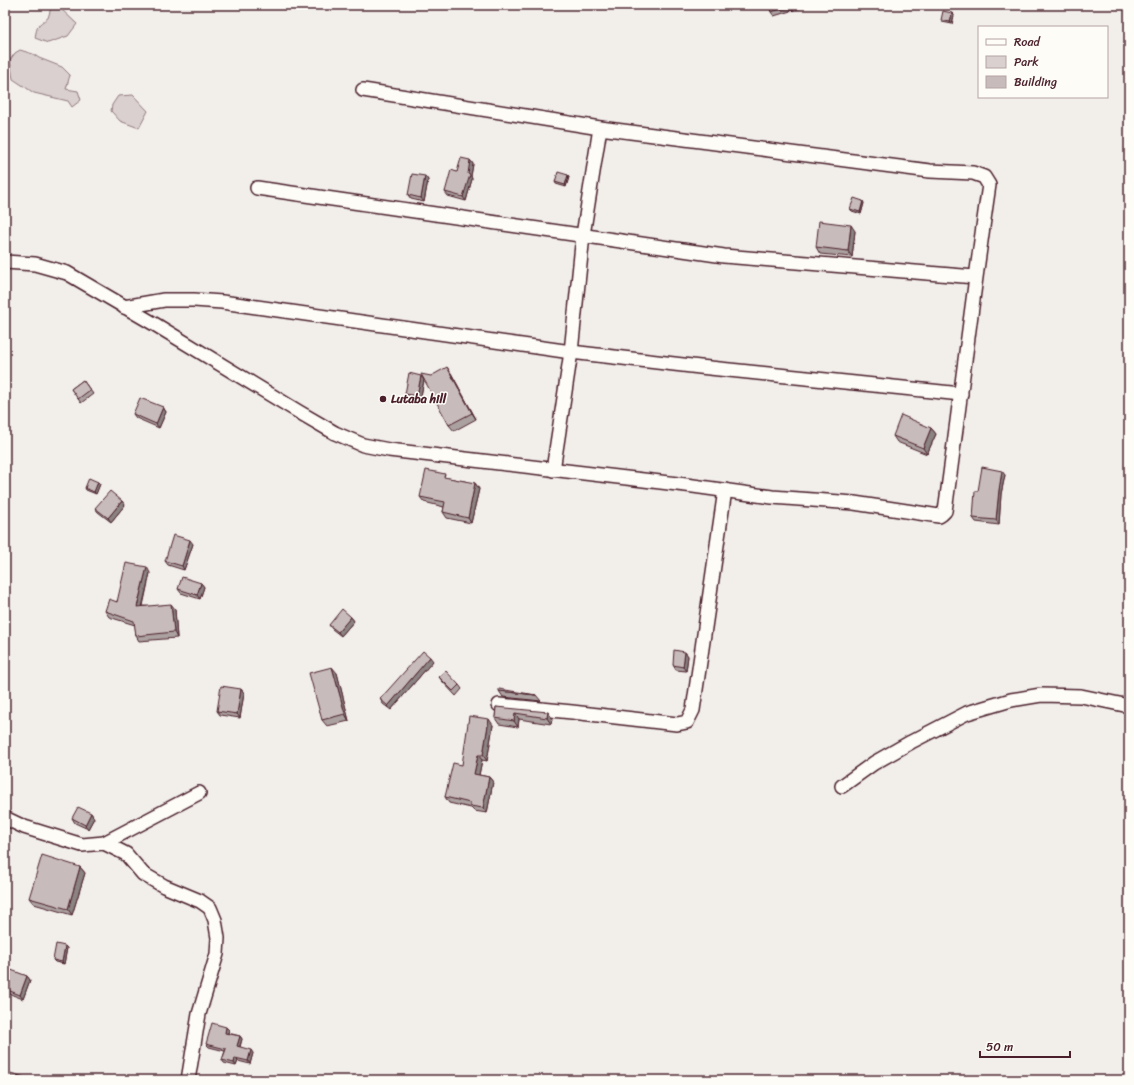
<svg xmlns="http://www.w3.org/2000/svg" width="1134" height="1085" font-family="Sriracha,sans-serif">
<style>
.green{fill:#d9d0cf;stroke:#92787d}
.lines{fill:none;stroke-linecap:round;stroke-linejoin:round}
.street-casing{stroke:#4a1f2b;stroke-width:16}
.street{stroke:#fdfcf7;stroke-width:13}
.wall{fill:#aca1a1;stroke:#4a1f2b}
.shaded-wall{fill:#8c8383;stroke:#4a1f2b}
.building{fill:#c8bbbb;stroke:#4a1f2b}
.poi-dot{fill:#4a1f2b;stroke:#fdfcf7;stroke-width:1.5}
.labels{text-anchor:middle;stroke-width:3;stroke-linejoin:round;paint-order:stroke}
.poi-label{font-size:12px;font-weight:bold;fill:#4a1f2b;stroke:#fdfcf7;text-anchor:start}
</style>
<rect width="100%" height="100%" fill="#f2efeb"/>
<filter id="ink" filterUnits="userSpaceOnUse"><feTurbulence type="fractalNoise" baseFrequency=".025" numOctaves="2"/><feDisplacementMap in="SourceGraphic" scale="8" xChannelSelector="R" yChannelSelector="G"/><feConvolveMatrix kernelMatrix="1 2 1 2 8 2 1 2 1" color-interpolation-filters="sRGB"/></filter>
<g filter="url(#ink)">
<g class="green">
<path d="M59,7L77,24L68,36L48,43L35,38C37,26 37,25 48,18L51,8Z"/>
<polygon points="20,50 33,54 39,58 62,67 70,75 66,89 78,91 81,100 72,107 68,101 34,93 13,79 10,60 15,53"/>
<polygon points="133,95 148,111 139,128 120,121 111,111 112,105 118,96"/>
</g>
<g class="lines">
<g class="street-casing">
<g id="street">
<polyline points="257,188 724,256 975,277"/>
<path d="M5,262L35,264L67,273L156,325L299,412L335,433L363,445L389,450L686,485L772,497L854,503L939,516L942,514L945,511C960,402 973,293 989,185L984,177L973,173L930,171L600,128L363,90"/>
<polyline points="124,307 164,300 194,300 222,302 571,352 700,367 961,394"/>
<polyline points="553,470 571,352 583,235 600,128"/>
<polyline points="499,705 572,712 677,724 687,722 693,710 725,490"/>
<polyline points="842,786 874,763 911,742 967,713 1011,700 1041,695 1081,696 1129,706"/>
<polyline points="5,818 24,827 82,845 104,843 199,793"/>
<polyline points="104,843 126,854 143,874 164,886 200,901 210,908 215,920 218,938 217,954 199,1014 188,1080"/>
</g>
</g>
<use href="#street" class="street"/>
</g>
<g class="wall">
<rect x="109" y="5" width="17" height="1"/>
<polygon points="769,5 807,5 807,6 774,16 771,12"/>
<polygon points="952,13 954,15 952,24 942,22 941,20"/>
<polygon points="470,160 473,164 471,176 472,179 466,201 448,196 445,192 457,172"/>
<polygon points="568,175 569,177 566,187 556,184 555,182"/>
<polygon points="425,176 428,180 424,202 411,199 408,195"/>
<polygon points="864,203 861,214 852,211 850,209"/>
<polygon points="855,231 852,257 820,254 816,247"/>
<polygon points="451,373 476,419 454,431 449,425 431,376"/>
<polygon points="421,376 424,380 420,401 408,398 405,394"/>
<polygon points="83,380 93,394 81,403 71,389"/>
<polygon points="163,407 166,412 159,428 136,418 133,414"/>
<polygon points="931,428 936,434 927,454 897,442 893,436"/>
<polygon points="1005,475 1001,494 999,525 976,522 973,518 978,491"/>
<polygon points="448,478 475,483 479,489 471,523 447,518 443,512 444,507 424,502 420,497"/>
<polygon points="98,482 100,484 96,494 86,490 85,488"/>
<polygon points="122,501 125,505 111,522 98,512 95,508"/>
<polygon points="193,544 184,570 168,565 165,561"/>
<polygon points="150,573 143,606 175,609 177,638 139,641 136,636 135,625 109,617 105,611"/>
<polygon points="201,583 204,587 200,599 181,593 178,589"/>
<polygon points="351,617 354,621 341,636 332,629 329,625"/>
<polygon points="685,652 688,656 686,671 676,670 673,665"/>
<polygon points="433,661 391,710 383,704 380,699"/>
<polygon points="337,673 349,721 327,726 322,720"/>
<polygon points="439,677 459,685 462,689 456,696 442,681"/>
<polygon points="241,689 244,693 240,718 220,715 217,711"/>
<polygon points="499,691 536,695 541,701 503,697"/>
<polygon points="496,707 552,718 551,724 519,719 518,727 499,724 495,718"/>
<polygon points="493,725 487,761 482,760 479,775 489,777 493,782 487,813 474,811 471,808 449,803 445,797 462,765"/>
<polygon points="91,813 94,818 88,829 75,823 72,818"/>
<polygon points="80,867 85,873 72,915 34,904 29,898"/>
<polygon points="65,946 67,948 64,964 55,962 53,960"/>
<polygon points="5,970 27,976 30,980 23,999 5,992"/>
<polygon points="229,1030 228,1033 240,1036 242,1039 240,1047 253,1053 250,1064 238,1061 236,1066 224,1063 222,1060 225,1051 209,1047 206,1044"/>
</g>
<g class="shaded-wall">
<polygon points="952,13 954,15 952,24 950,22"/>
<polygon points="470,160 473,164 471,176 472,179 466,201 463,197"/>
<polygon points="568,175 569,177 566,187 565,185"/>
<polygon points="425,176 428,180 424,202 421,198"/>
<polygon points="863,201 864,203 861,214 860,212"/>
<polygon points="851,225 855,231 852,257 848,251"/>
<polygon points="447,367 451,373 476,419 472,413"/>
<polygon points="421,376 424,380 420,401 417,396"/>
<polygon points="163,407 166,412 159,428 156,424"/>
<polygon points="931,428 936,434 927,454 923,448"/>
<polygon points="1002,471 1005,475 1001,494 999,525 996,520 999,490"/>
<polygon points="98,482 100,484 96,494 94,492"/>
<polygon points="475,483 479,489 471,523 468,518"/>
<polygon points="122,501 125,505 111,522 108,518"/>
<polygon points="190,540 193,544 184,570 182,566"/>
<polygon points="147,567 150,573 141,612 137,607"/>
<polygon points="201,583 204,587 200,599 197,595"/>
<polygon points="171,604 175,609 177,638 174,632"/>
<polygon points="351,617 354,621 341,636 338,632"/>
<polygon points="685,652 688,656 686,671 683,667"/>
<polygon points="430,657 433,661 391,710 388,706"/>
<polygon points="332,667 337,673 349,721 345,714"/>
<polygon points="241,689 244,693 240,718 237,714"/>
<polygon points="548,712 552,718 551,724 547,718"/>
<polygon points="515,713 519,719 518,727 514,721"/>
<polygon points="489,719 493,725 487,761 483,755"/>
<polygon points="478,755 482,760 478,780 474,774"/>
<polygon points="489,777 493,782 487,813 483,808"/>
<polygon points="91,813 94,818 88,829 85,825"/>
<polygon points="80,867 85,873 72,915 68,909"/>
<polygon points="65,946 67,948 64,964 62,962"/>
<polygon points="27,976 30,980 23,999 20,995"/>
<polygon points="226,1027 229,1030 227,1036 225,1033"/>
<polygon points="240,1036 242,1039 239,1049 237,1046"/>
<polygon points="251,1050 253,1053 250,1064 248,1061"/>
<polygon points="235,1058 238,1061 236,1066 234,1063"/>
</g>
<g class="building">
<polygon points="769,5 795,5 771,12"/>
<polygon points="943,11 952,13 950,22 941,20"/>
<polygon points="461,158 470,160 468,174 470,175 463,197 445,192 451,170 457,172"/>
<polygon points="558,172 568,175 565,185 555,182"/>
<polygon points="412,174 425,176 421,198 408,195"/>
<polygon points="854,198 863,201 860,212 850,209"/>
<polygon points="819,221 851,225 848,251 816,247"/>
<polygon points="447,367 472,413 449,425 421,374 431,376"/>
<polygon points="409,373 421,376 417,396 405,394"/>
<polygon points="83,380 90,390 78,399 71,389"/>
<polygon points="140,398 163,407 156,424 133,414"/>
<polygon points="901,415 931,428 923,448 893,436"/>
<polygon points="982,467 1002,471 999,490 996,520 973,518 975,491 978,491"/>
<polygon points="426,470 445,474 444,477 475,483 468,518 443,512 445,502 420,497"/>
<polygon points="89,478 98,482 94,492 85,488"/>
<polygon points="110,491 122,501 108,518 95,508"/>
<polygon points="173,535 190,540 182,566 165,561"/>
<polygon points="126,563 147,567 137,607 171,604 174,632 136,636 134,621 105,611 109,599 117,602"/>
<polygon points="182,577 201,583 197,595 178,589"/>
<polygon points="342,609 351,617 338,632 329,625"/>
<polygon points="674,650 685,652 683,667 673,665"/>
<polygon points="423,651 430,657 388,706 380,699"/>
<polygon points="332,667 345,714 322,720 309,673"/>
<polygon points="446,671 459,685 453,691 439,677"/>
<polygon points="221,686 241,689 237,714 217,711"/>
<polygon points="499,689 536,695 499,691"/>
<polygon points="496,707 548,712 547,718 515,713 514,721 495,718"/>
<polygon points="469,716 489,719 483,755 478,755 474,774 489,777 483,808 470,806 470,803 445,797 453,763 462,765"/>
<polygon points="78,807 91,813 85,825 72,818"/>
<polygon points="42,855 80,867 68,909 29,898"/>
<polygon points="56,944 65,946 62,962 53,960"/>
<polygon points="6,968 27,976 20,995 5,989 5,970"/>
<polygon points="212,1023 226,1027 225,1033 240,1036 237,1046 251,1050 248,1061 235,1058 234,1063 222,1060 226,1049 206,1044"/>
<polygon points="7,1072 24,1077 23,1080 5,1080"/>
<polygon points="45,1075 59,1078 59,1080 44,1080"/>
</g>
</g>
<circle class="poi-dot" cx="383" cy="399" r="4"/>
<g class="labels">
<g class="poi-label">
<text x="391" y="403">Lutaba hill</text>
</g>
</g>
<rect width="1134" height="1085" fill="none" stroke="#fdfcf7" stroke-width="20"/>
<rect x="10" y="10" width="1114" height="1065" fill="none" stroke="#4a1f2b" stroke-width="1.5" filter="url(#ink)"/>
<rect x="978" y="26" width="130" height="72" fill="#fdfcf7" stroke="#b5a4a5"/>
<rect x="986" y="39" width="20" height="6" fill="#fdfcf7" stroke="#b5a4a5"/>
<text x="1014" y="46" font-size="12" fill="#4a1f2b">Road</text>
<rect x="986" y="56" width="20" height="12" fill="#d9d0cf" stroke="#b5a4a5"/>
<text x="1014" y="66" font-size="12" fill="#4a1f2b">Park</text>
<rect x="986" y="76" width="20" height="12" fill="#c8bbbb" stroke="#b5a4a5"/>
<text x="1014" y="86" font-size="12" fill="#4a1f2b">Building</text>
<path d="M980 1051v6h90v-6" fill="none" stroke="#4a1f2b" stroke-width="2"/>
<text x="986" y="1051" font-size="12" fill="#4a1f2b" stroke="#fdfcf7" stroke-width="3" paint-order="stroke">50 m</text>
</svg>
